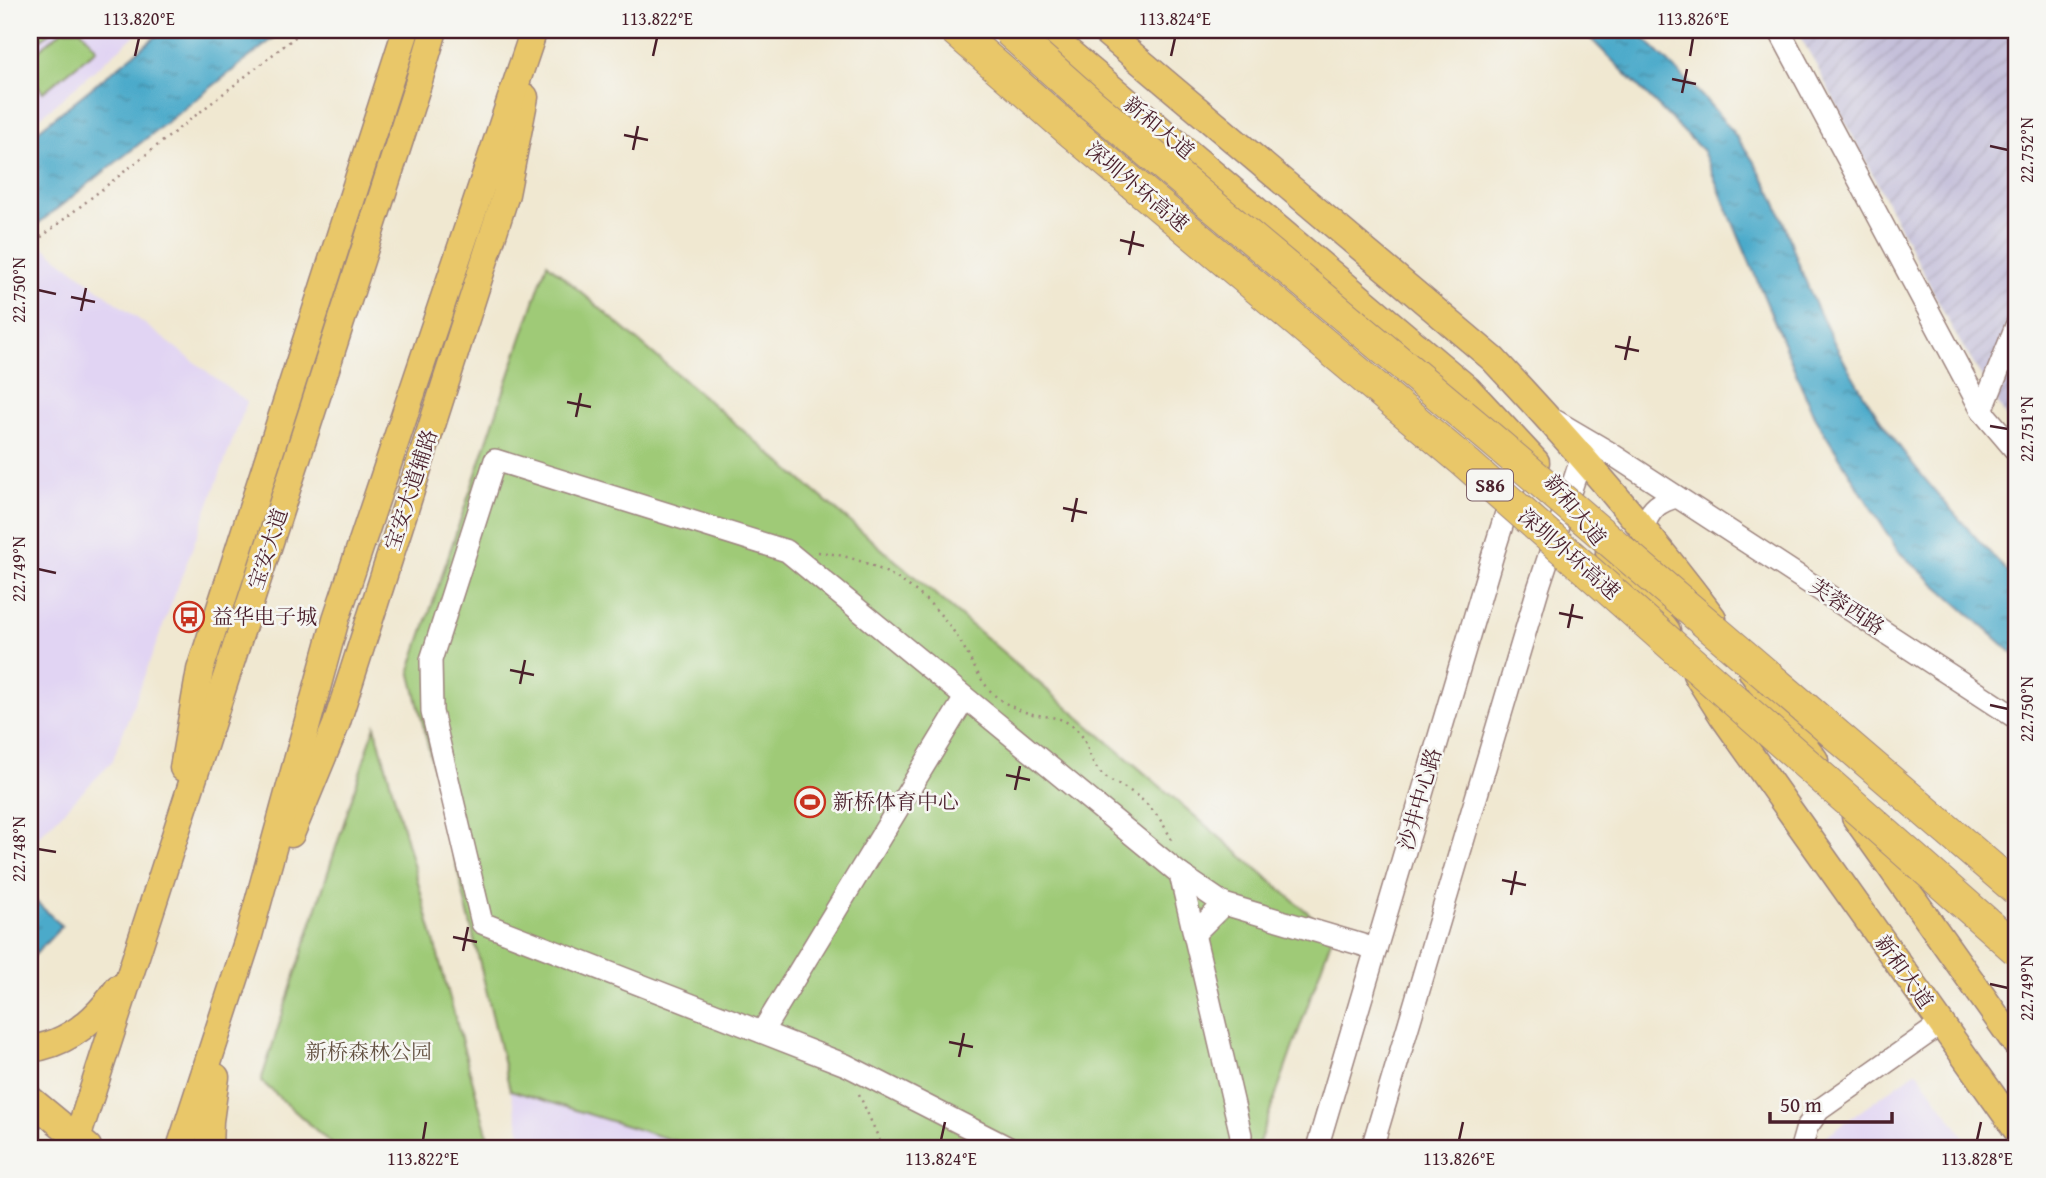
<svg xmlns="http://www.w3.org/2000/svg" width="2046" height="1178" font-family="'Gentium Book Plus','Noto Serif SC',serif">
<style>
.built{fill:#e1d4f3}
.industrial{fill:url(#industrial-furrows)}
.green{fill:#9fca77;stroke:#747451;stroke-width:2}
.water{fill:url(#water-ripples);stroke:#4b647a;stroke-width:2}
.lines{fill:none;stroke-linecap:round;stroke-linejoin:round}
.minor-casing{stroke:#9d847e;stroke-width:24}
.major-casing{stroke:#9d847e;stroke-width:29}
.path{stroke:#9d847e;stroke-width:2.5;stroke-dasharray:2 5;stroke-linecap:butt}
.minor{stroke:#fff;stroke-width:21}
.major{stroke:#e9c769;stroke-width:26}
.highway-bridge-casing{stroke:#9d847e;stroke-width:34;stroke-linecap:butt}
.highway-bridge{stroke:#e9c769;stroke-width:32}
.ticks{fill:none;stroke:#4a1f2b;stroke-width:2.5}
.labels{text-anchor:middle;stroke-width:5;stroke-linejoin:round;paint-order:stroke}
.shield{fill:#f6f6f2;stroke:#7e6067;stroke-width:2}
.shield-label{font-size:19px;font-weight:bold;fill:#4a1f2b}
.street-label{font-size:21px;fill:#4a1f2b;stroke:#f6f6f2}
.poi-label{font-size:21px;fill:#4a1f2b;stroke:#f6f6f2;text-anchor:start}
.park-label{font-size:21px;fill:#645242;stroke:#f6f6f2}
.neatline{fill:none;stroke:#4a1f2b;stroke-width:2.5}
.ticks-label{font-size:18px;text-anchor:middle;fill:#4a1f2b}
</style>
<defs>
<pattern id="industrial-furrows" width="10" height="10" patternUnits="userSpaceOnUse" patternTransform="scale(1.75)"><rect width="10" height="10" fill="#c5c0da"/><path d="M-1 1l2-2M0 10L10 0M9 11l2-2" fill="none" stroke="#aba5bb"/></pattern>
<pattern id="water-ripples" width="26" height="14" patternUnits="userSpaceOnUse" patternTransform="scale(1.75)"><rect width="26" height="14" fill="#4caaca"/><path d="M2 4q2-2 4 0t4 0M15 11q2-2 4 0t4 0" fill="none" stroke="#418aa4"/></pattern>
</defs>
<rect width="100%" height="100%" fill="#f6f6f2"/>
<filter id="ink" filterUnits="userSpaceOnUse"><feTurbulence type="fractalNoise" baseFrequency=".0143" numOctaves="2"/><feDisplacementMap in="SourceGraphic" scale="14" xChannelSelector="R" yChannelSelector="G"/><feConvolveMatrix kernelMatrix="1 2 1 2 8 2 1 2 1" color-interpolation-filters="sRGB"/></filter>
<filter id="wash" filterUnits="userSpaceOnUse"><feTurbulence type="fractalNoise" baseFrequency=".00686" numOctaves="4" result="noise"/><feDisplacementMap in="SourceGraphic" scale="28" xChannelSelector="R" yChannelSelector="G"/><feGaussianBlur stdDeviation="1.57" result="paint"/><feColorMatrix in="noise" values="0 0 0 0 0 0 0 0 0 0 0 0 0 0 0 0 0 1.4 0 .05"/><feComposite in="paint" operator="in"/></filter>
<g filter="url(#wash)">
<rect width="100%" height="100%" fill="#f0e8d1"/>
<g class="built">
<polygon points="30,30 141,30 30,126"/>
<polygon points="37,242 247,402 112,762 30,845 30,249"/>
<polygon points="1917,1071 1972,1148 1817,1148 1820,1140"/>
<polygon points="510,1090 698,1148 525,1148"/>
</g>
<polygon class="industrial" points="1796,30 2016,30 2016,433 1954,332 1813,59"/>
<g class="green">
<polygon points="30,30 53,30 30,48"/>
<polygon points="63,30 81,30 97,49 43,92 30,75 30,57"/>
<polygon points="547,263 1333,934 1257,1148 698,1148 510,1090 410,670"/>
<polygon points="375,726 491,1148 336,1148 261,1081"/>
</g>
<g class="water">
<polygon points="164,30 284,30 30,230 30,137"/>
<path d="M1582,30H1635C1685,78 1736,124 1768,186C1783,215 1791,245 1803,275C1819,315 1840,356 1863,393C1905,462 1961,522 2016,581V656L1898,551L1814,416L1703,151Z"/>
<polygon points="30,896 62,926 30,960"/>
</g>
</g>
<g filter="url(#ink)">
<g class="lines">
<g class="minor-casing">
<g id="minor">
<polyline points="1779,30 1982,411 2016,451"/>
<polyline points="1982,411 2016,326"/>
<polyline points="1556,421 1607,451 2016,718"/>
<path d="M1644,529C1648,510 1659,501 1677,497"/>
<polyline points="1180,874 1224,904 1376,949"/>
<polyline points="1194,934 1224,904"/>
<polyline points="762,1032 965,698"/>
<polyline points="1009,1148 846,1065 482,923 432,712 431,660 495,460 787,551 1180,874 1241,1135 1239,1148"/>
<polyline points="1317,1148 1494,551 1525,453"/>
<polyline points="1372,1148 1538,589 1582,456"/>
<polyline points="1801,1148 1807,1127 1819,1110 1941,1024"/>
</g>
</g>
<g class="major-casing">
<g id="major">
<polyline points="1043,30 1468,389 1536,462"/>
<path d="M1103,30L1493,359C1571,442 1645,527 1713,618"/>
<polyline points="1609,552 1667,631"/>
<polyline points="1752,672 1815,760"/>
<polyline points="1696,674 1722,715 2016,1129"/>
<polyline points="183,768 200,670 406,30"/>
<polyline points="1855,817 2016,1044"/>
<polyline points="291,834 336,725 506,194 525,97"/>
<path d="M30,1049C68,1044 97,1019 118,988"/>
<polyline points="30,1099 88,1147"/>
<polyline points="74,1148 418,84 434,30"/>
<polyline points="180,1148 248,939 336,619 534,30"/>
<polyline points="209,1148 210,1121 216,1077"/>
</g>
</g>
<g class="path">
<polyline points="30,246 304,30"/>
<path d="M818,552C874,557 928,590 958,638C972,659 978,682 999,699C1011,707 1024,713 1038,715C1049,717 1059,717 1068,723C1091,737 1085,755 1099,771C1106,780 1116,783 1125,788C1148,801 1163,820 1173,843"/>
<polyline points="859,1094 883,1148"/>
</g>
<use href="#minor" class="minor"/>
<use href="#major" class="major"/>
<g class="highway-bridge-casing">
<g id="highway-bridge">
<polyline points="955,30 1068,129 1467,464 2016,949"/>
<polyline points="1008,30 1091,104 1489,437 2016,889"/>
</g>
</g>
<use href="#highway-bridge" class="highway-bridge"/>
</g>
</g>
<path class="ticks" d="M135,56L139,38M653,56L657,38M1171,56L1175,38M1690,56L1693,38M1672,79L1696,84M1682,93L1687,69M624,135L648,140M1990,146L2008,150M633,150L638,126M1120,240L1144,246M1129,255L1134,231M38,290L56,294M71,297L95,302M81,311L86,288M1615,346L1639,351M1625,360L1630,336M567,402L591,407M576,417L581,393M1990,426L2008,429M1063,508L1087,513M1072,522L1077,498M38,569L56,573M1559,613L1583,618M1568,628L1573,604M510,670L534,675M520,684L525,660M1990,705L2008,709M1006,775L1030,780M1015,790L1020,766M38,849L56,852M1502,880L1526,885M1511,895L1516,871M453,937L477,942M463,951L468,927M1990,984L2008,988M949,1042L973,1047M959,1057L964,1033M423,1140L426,1122M941,1140L945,1122M1459,1140L1463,1122M1977,1140L1981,1122"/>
<defs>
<g id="bus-ring" transform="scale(1.575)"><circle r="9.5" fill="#f6f6f2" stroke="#c8321e" stroke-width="1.5"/><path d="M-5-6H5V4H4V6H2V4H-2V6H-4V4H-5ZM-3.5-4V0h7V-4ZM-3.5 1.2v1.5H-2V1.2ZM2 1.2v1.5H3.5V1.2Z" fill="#c8321e"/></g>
<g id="stadium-ring" transform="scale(1.575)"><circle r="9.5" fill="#f6f6f2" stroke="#c8321e" stroke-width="1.5"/><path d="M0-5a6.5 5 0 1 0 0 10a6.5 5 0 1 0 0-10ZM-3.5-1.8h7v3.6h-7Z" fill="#c8321e"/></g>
</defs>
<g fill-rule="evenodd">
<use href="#bus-ring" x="189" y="617"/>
<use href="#stadium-ring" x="810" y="802"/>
</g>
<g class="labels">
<rect class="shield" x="1467" y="469.5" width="46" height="31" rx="5"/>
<g class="shield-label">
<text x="1490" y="492">S86</text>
</g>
<g class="street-label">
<text transform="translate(1159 128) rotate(40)" y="7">新和大道</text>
<text transform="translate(1137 187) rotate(40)" y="7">深圳外环高速</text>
<text transform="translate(411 490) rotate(-72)" y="7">宝安大道辅路</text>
<text transform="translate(1575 510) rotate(51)" y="7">新和大道</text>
<text transform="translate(268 549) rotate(-72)" y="7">宝安大道</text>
<text transform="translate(1569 554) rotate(41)" y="7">深圳外环高速</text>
<text transform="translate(1847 607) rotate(33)" y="7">芙蓉西路</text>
<text transform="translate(1420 799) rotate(-74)" y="7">沙井中心路</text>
<text transform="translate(1904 972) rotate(55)" y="7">新和大道</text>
</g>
<g class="poi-label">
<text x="212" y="624">益华电子城</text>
<text x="833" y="809">新桥体育中心</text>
</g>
<g class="park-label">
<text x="369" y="1059">新桥森林公园</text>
</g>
</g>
<rect width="2046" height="1178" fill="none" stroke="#f6f6f2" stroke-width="77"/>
<path d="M1770 1112v10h122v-10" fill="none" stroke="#4a1f2b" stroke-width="3.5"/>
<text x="1780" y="1112" font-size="21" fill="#4a1f2b" stroke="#f6f6f2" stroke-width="5" paint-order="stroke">50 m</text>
<rect x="38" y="38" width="1970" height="1102" class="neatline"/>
<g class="ticks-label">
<text x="139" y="25">113.820°E</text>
<text x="657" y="25">113.822°E</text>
<text x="1175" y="25">113.824°E</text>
<text x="1693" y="25">113.826°E</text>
<text transform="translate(2027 150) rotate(-90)" y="6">22.752°N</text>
<text transform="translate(19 290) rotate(-90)" y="6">22.750°N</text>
<text transform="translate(2027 429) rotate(-90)" y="6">22.751°N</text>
<text transform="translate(19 569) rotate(-90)" y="6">22.749°N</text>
<text transform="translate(2027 709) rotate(-90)" y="6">22.750°N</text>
<text transform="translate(19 849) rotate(-90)" y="6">22.748°N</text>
<text transform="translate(2027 988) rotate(-90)" y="6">22.749°N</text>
<text x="423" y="1165">113.822°E</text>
<text x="941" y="1165">113.824°E</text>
<text x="1459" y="1165">113.826°E</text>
<text x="1977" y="1165">113.828°E</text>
</g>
</svg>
